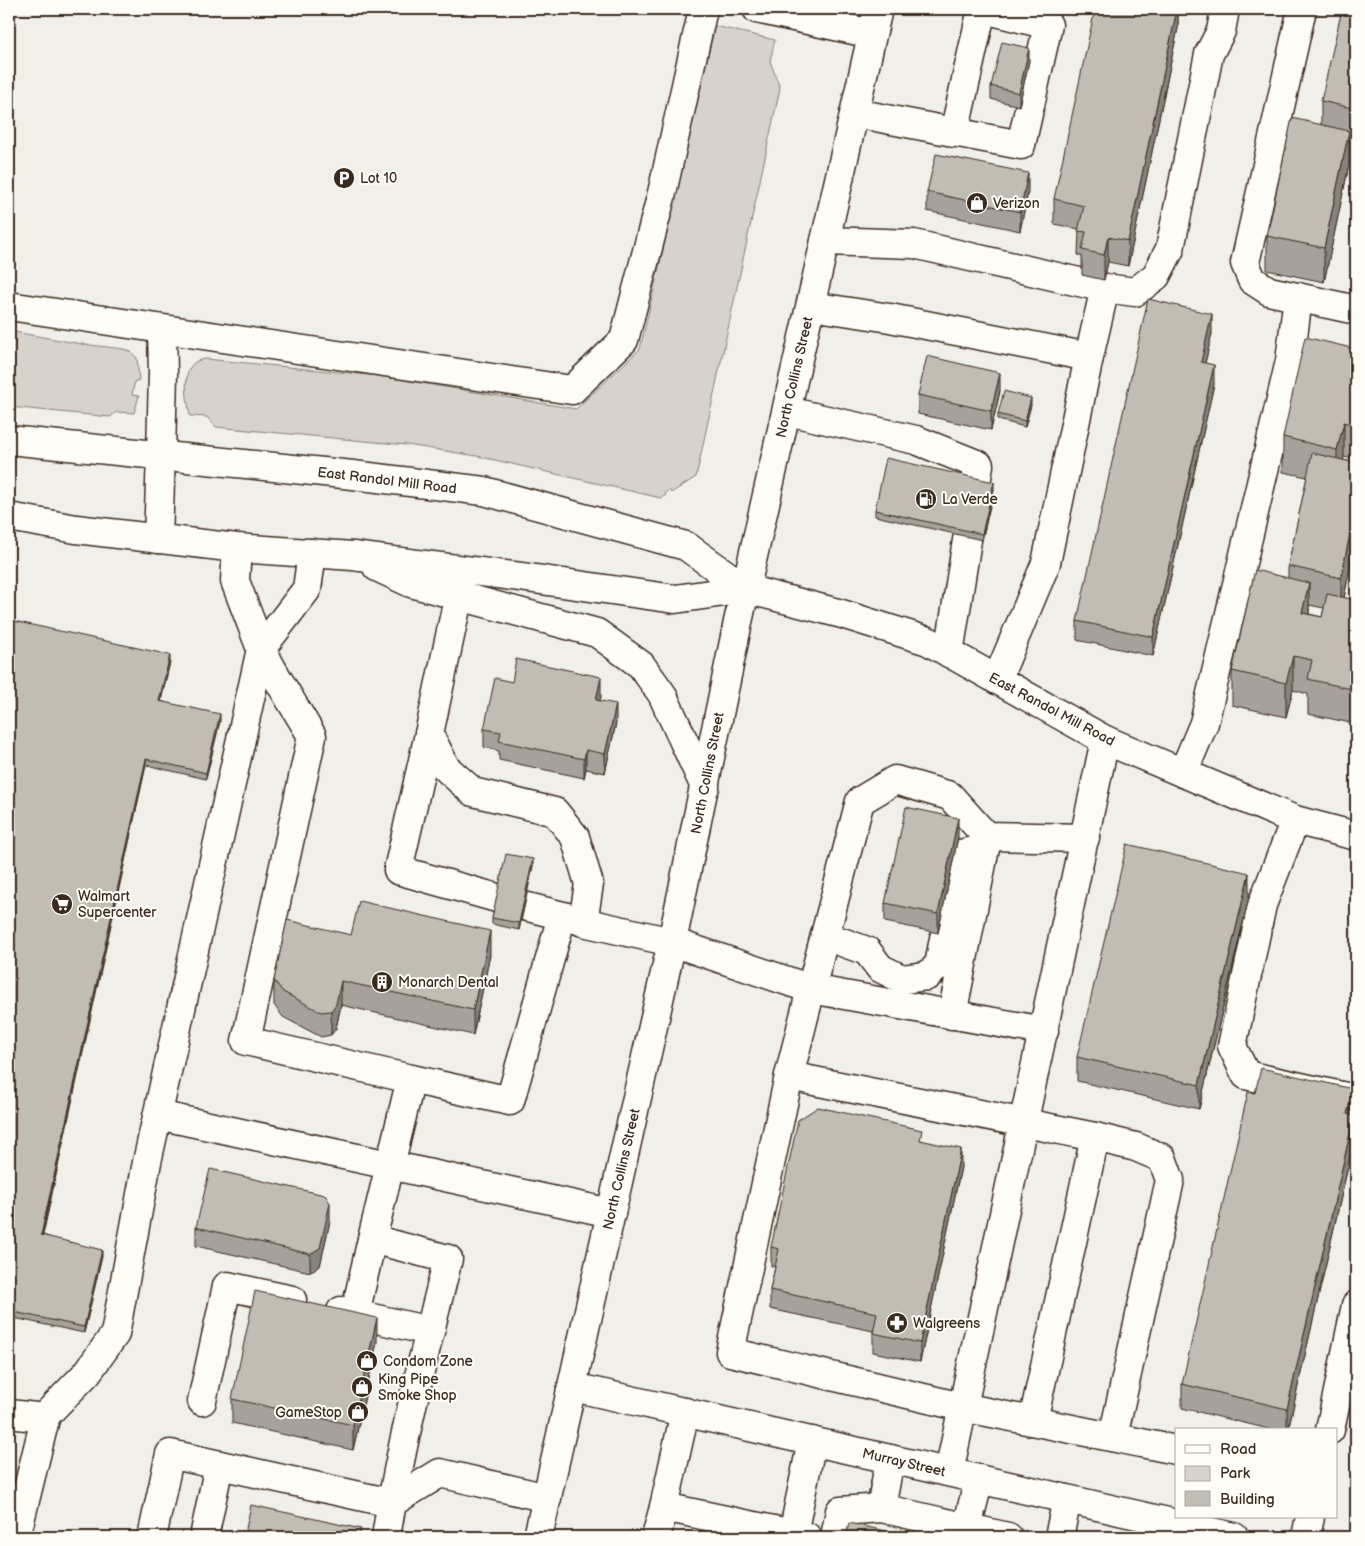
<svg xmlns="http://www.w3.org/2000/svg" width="1365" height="1546" font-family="'Balsamiq Sans',sans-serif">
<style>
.green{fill:#d7d2cc;stroke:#897e75}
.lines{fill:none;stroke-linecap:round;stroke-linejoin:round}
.minor-casing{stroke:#3b2a1e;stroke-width:31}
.major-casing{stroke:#3b2a1e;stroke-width:31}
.minor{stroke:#fdfcf7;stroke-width:28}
.major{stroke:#fdfcf7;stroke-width:28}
.wall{fill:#a6a29b;stroke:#3b2a1e;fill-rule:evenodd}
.shaded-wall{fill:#87847e;stroke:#3b2a1e}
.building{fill:#c1bcb4;stroke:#3b2a1e}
.labels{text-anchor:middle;stroke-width:4;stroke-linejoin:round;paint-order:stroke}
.poi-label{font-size:14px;fill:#3b2a1e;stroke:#fdfcf7;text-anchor:start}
.street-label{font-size:14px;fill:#3b2a1e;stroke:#fdfcf7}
</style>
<rect width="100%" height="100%" fill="#f1efea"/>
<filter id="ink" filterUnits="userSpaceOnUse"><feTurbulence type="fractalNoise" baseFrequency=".02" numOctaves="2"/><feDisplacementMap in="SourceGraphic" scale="10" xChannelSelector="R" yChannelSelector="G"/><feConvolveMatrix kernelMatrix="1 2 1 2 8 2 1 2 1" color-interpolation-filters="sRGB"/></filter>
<g filter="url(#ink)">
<g class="green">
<path d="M715,26L775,40L770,61L780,88L696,477L671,493L669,490L665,493L666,495L661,498L477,456L407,445L216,427L207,417L190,416C187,397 178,360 206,359L379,376L576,409L640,349Z"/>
<polygon points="9,331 82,344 124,349 131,352 137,358 139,380 135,381 132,395 139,396 134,413 117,412 110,417 9,407"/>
</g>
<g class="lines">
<g class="minor-casing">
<g id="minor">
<polyline points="757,9 872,34"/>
<polyline points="1302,9 1245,263 1252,280 1269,291 1356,310"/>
<polyline points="855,113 1021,145 1048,25 984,9"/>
<polyline points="954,133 982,9"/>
<polyline points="825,241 914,244 1105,288 1089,357"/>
<polyline points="1105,288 1135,292 1156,276 1170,249 1209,54 1221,31 1225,9"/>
<polyline points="9,306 572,390 624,340 662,193 703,9"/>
<polyline points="811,306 890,318 1089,357 1046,563 997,680"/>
<polyline points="787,411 916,440 979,465 949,653"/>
<polyline points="161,455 163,373 162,330"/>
<polyline points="237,548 235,581 261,649 279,681 312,736 246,1041 411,1079"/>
<polyline points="460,596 456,608 429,734 446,768 473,792 555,812 575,837 589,884 583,922 672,942 811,989 789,1076 730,1352 962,1407 1176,1450"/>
<polyline points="429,734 398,870 497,898"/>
<polyline points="1183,773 1204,723 1290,361 1298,297"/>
<polyline points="1295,820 1262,905 1232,1046 1246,1075 1355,1099 1356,1101"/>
<polyline points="524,906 579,920"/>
<polyline points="825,936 867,951 880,968 902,979 927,976 939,965 960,854 985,848"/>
<polyline points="952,1015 985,848 986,836"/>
<polyline points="1044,1031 811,989 860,801 895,780 950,796 986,836 1085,838"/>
<polyline points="789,1076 1095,1137 1136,1147 1162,1158 1170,1180 1113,1437"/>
<polyline points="158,1115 611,1213"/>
<polyline points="341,1311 430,1331"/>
<polyline points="355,1314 372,1239"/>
<polyline points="573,1387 1234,1537"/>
<polyline points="202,1401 227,1286 292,1300"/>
<polyline points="685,1412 664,1507 807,1537"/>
<polyline points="9,1414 45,1418"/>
<polyline points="1033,1421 1095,1137"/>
<polyline points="1330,1430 1356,1305"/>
<polyline points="949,1472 1105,740"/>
<polyline points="881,1508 1008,1537"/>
<polyline points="967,1527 979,1479"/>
<polyline points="793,1534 812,1441"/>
<polyline points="16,1537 46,1415 87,1373 115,1334 147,1162 261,649 307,589 312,553"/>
<polyline points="152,1537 170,1454 391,1503 440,1473 547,1498"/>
<polyline points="204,1537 219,1465"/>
<path d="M386,1537C401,1443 425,1351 448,1259L372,1239L411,1079L510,1101L562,916"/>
<polyline points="656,1537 664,1507"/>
<polyline points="835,1537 840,1511 881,1508 890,1459"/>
<polyline points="1059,1537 1067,1499"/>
<polyline points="1306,1537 1310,1517"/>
</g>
</g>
<g class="major-casing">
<g id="major">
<polyline points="9,440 353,475 484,491 686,546 746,589 842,614 928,641 1105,740 1295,820 1356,836"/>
<polyline points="9,517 76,529 237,548 353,556 521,577 675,599 746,589"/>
<polyline points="158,539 161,455"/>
<polyline points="377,567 411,583 597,633 641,665 662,694 705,787"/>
<polyline points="538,1537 672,942 738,622 878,9"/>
</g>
</g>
<use href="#minor" class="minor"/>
<use href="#major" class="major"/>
</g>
<g class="wall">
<polygon points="1178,9 1178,28 1128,266 1108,262 1104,280 1082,275 1082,256 1078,255 1079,229 1054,224 1054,199"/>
<polygon points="1356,9 1356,144 1349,142 1349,165 1324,282 1267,270 1267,236 1321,124 1321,101"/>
<polygon points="1029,61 1019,106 991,99 991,86"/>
<polygon points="927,192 1028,192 1020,231 927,211"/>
<polygon points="1212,333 1205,363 1214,384 1153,656 1077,640 1077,621"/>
<path d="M1356,349V460L1344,457L1343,460L1356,463V538L1344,598L1356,600V724L1308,714V694L1293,690L1286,717L1232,705V671L1288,578V566L1307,477L1283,472V437ZM1309,605L1324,608L1322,617L1309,614Z"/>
<polygon points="1000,391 991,430 918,414 918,395"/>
<polygon points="1031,405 1025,427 998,420 998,414"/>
<polygon points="994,489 982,540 875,516 875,510"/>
<polygon points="9,620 170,662 161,701 220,721 206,779 146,765 43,1235 102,1256 84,1333 9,1317"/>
<polygon points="512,682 601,696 600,701 616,723 605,773 586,769 584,778 499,760 499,751 484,747 484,729"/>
<polygon points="958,837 938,933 885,922 885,903"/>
<polygon points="533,866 519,930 492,924 492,918"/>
<polygon points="1249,897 1199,1109 1077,1081 1077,1057"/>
<polygon points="351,935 490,955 473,1035 341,1005 336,1028 331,1035 321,1037 283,1017 274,1005 274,980"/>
<polygon points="1353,1113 1352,1115 1354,1140 1288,1430 1273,1430 1182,1408 1182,1384"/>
<polygon points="922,1140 961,1167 920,1362 873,1352 873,1331 770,1309 770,1290 775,1267 771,1266 771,1247"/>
<polygon points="330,1221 320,1266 310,1272 196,1246 196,1227"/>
<polygon points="377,1342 353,1450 232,1423 232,1399"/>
<polygon points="245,1533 361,1537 245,1537"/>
</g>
<g class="shaded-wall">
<polygon points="1177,9 1178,9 1178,28 1128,266 1128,241"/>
<polygon points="1029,48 1029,61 1019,106 1019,93"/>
<polygon points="1349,131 1349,165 1324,282 1324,248"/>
<polygon points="1028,173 1028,192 1020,231 1020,212"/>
<polygon points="1108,237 1108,262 1104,280 1104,255"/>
<polygon points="1212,314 1212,333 1201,381 1201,362"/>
<polygon points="1214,365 1214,384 1153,656 1153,637"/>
<polygon points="1356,365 1356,400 1353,379"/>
<polygon points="1000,373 1000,391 991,430 991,411"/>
<polygon points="1031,398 1031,405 1025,427 1025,421"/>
<polygon points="1344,422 1344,457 1337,484 1337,450"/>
<polygon points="994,482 994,489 982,540 982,534"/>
<polygon points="1356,504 1356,538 1341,612 1341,578"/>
<polygon points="1309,583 1309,617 1302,613"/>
<polygon points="170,655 170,662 159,707 159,701"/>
<polygon points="1293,656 1293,690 1286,717 1286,683"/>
<polygon points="601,677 601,696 596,719 596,700"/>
<polygon points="616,704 616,723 605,773 605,754"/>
<polygon points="220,714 220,721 206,779 206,773"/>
<polygon points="586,750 586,769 584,778 584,759"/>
<polygon points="146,759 146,765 41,1241 41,1235"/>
<polygon points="958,818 958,837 938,933 938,914"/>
<polygon points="533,859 533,866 519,930 519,923"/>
<polygon points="1249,873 1249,897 1199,1109 1199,1085"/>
<polygon points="490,931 490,955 473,1035 473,1010"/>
<polygon points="341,981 341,1005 336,1028 331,1035 331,1011"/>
<polygon points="1353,1089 1353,1113 1347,1139 1347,1114"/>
<polygon points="1354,1116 1354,1140 1288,1430 1287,1430 1287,1409"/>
<polygon points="961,1149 961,1167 920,1362 920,1343"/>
<polygon points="330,1203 330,1221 320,1266 310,1272 310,1254"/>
<polygon points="102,1250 102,1256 84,1333 84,1327"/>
<polygon points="377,1318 377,1342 353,1450 353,1425"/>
</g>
<g class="building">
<polygon points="1095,9 1177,9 1128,241 1108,237 1104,255 1082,250 1086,232 1078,231 1084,206 1054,199"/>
<polygon points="1342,9 1356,9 1356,109 1321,101"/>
<polygon points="1002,42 1029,48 1019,93 991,86"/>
<polygon points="1292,118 1349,131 1324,248 1267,236"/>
<polygon points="936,154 1028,173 1020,212 927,192"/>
<polygon points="1148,299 1212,314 1201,362 1214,365 1153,637 1077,621"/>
<polygon points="1305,337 1356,349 1356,365 1353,379 1356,380 1356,426 1344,422 1337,450 1283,437"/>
<polygon points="927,356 1000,373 991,411 918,395"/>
<polygon points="1004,391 1031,398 1025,421 998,414"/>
<polygon points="1312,453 1356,463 1356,504 1341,578 1288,566"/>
<polygon points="886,458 994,482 982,534 875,510"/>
<polygon points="1255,570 1309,583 1302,613 1322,617 1327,594 1356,600 1356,690 1308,679 1312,660 1293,656 1286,683 1232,671"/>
<polygon points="9,620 170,655 159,701 220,714 206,773 146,759 41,1235 102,1250 84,1327 9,1311"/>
<polygon points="516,659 601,677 596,700 616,704 605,754 586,750 584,759 499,741 501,732 484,729 495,678 512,682"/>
<polygon points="906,807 958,818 938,914 885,903"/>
<polygon points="1127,844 1249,873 1199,1085 1077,1057"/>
<polygon points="506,854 533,859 519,923 492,918"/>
<polygon points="359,901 490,931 473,1010 341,981 336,1004 331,1011 321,1012 283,992 274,980 287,920 351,935"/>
<polygon points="1261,1068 1353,1089 1347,1114 1354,1116 1287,1409 1182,1384 1248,1092 1255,1093"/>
<polygon points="818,1107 922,1130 920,1140 961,1149 920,1343 873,1333 877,1313 770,1290 779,1249 771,1247 798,1120"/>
<polygon points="210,1169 325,1195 330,1203 320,1248 310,1254 196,1227"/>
<polygon points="255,1291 377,1318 353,1425 232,1399"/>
<polygon points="251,1505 361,1529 359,1537 257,1537 258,1536 245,1533"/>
<polygon points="849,1523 913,1537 846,1537"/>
</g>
</g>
<defs>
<g id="parking-disc" transform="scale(1.125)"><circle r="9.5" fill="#3b2a1e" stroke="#fdfcf7"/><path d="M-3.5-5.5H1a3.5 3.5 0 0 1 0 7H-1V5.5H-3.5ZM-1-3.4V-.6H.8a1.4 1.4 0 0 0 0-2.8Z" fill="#fff"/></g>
<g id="shop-disc" transform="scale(1.125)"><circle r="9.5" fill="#3b2a1e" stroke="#fdfcf7"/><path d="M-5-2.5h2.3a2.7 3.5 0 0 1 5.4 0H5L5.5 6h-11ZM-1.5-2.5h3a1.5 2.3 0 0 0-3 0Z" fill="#fff"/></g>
<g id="fuel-disc" transform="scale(1.125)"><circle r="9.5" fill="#3b2a1e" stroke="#fdfcf7"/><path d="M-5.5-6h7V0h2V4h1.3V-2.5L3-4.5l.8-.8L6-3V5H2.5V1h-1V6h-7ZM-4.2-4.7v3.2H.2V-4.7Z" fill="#fff"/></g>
<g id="supermarket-disc" transform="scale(1.125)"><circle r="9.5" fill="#3b2a1e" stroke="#fdfcf7"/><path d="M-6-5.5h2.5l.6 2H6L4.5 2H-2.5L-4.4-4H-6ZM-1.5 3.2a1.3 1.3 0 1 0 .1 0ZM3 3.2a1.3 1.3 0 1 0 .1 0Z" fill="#fff"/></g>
<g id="building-disc" transform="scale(1.125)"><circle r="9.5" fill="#3b2a1e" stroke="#fdfcf7"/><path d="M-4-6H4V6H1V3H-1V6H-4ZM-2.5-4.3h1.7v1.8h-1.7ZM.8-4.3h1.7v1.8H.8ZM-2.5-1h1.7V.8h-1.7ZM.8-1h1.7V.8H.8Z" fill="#fff"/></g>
<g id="pharmacy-disc" transform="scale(1.125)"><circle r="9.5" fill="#3b2a1e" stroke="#fdfcf7"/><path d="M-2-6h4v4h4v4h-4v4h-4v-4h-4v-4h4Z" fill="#fff"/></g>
</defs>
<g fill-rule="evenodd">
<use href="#parking-disc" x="344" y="178"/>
<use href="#shop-disc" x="977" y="203"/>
<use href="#fuel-disc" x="926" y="499"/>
<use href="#supermarket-disc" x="62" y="904"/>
<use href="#building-disc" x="382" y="982"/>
<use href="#pharmacy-disc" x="897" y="1323"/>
<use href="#shop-disc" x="367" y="1361"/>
<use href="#shop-disc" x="362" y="1387"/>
<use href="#shop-disc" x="358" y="1412"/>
</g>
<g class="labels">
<g class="poi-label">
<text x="360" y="183">Lot 10</text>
<text x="993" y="208">Verizon</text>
<text x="942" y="504">La Verde</text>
<text x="78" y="901">Walmart<tspan x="78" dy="16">Supercenter</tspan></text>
<text x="398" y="987">Monarch Dental</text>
<text x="913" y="1328">Walgreens</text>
<text x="383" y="1366">Condom Zone</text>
<text x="378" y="1384">King Pipe<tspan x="378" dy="16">Smoke Shop</tspan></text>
<text x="342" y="1417" text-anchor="end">GameStop</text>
</g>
<g class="street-label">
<text transform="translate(794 377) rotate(-77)" y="5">North Collins Street</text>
<text transform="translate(387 480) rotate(7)" y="5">East Randol Mill Road</text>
<text transform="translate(1052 709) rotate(28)" y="5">East Randol Mill Road</text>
<text transform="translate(707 773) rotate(-79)" y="5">North Collins Street</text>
<text transform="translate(621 1169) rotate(-77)" y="5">North Collins Street</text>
<text transform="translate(904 1462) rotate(13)" y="5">Murray Street</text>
</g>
</g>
<rect width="1365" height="1546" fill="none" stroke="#fdfcf7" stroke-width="30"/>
<rect x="15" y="15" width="1335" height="1516" fill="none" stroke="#3b2a1e" stroke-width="2" filter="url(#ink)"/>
<rect x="1175" y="1428" width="162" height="90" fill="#fdfcf7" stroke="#afa8a0"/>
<rect x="1185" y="1445" width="25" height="8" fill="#fdfcf7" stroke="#afa8a0"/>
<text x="1220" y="1454" font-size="15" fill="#3b2a1e">Road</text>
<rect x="1185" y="1466" width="25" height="15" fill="#d7d2cc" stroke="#afa8a0"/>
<text x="1220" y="1478" font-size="15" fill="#3b2a1e">Park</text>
<rect x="1185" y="1491" width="25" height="15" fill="#c1bcb4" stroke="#afa8a0"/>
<text x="1220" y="1504" font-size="15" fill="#3b2a1e">Building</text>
</svg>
